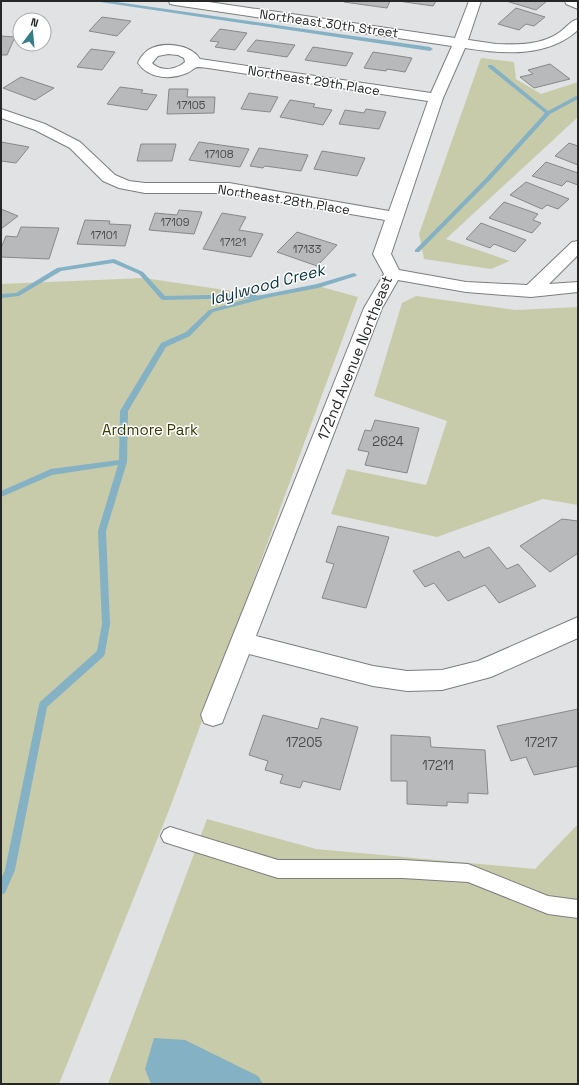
<svg xmlns="http://www.w3.org/2000/svg" width="579" height="1085" font-family="'Space Grotesk',sans-serif">
<style>
.green{fill:#c8cba9}
.water{fill:#84b1c4}
.lines{fill:none;stroke-linecap:round;stroke-linejoin:round}
.stream{fill:#84b1c4;fill-rule:evenodd}
.building{fill:#b8b9bb;stroke:#88888a}
.service-casing{stroke:#7c7d7e;stroke-width:2}
.minor-casing{stroke:#7c7d7e;stroke-width:2}
.tertiary-casing{stroke:#7c7d7e;stroke-width:2}
.service{fill:#fff;fill-rule:evenodd}
.minor{fill:#fff;fill-rule:evenodd}
.tertiary{fill:#fff;fill-rule:evenodd}
.labels{text-anchor:middle;stroke-width:3;stroke-linejoin:round;paint-order:stroke}
.far-number-label{font-size:11px;fill:#4a4c4c}
.far-street-label{font-size:13px;fill:#262727;stroke:#fff}
.number-label{font-size:13px;fill:#4a4c4c}
.street-label{font-size:15px;fill:#262727;stroke:#fff}
.park-label{font-size:15px;fill:#383906;stroke:#fff}
.water-label{font-size:16px;font-style:italic;fill:#083341;stroke:#fff}
</style>
<rect width="100%" height="100%" fill="#e1e2e4"/>
<g class="green">
<polygon points="481,58 514,62 516,79 541,94 578,82 578,117 446,239 510,261 491,269 424,259 419,234"/>
<polygon points="144,278 266,296 318,286 358,297 171,805 59,1084 1,1084 1,284"/>
<polygon points="416,296 516,310 578,307 578,505 543,499 437,537 331,514 347,469 426,485 447,421 374,396 402,303"/>
<polygon points="207,819 316,849 535,869 578,824 578,1084 108,1084"/>
</g>
<polygon class="water" points="154,1038 185,1040 258,1076 263,1084 151,1084 145,1069"/>
<g class="lines">
<g class="stream">
<polygon points="98,1 110,1 430,47 433,49 430,51 100,2"/>
<polygon points="488,65 492,65 548,111 578,95 578,99 550,114 490,180 419,252 415,252 415,250 486,178 545,113 488,67"/>
<polygon points="114,259 143,272 165,296 254,294 257,296 317,284 354,273 357,275 356,276 318,288 266,298 213,312 190,336 166,347 128,411 127,462 106,531 110,624 105,653 104,656 47,707 15,870 5,893 1,895 1,879 5,870 39,705 40,702 97,651 102,624 98,531 118,465 52,475 1,497 1,491 51,469 119,460 120,411 161,343 186,332 209,310 251,298 163,300 161,299 139,274 113,263 61,271 19,296 1,298 1,294 16,293 57,268"/>
</g>
</g>
<g class="building">
<polygon points="345,1 390,1 387,8 344,2"/>
<polygon points="398,1 436,1 433,6"/>
<polygon points="506,1 547,1 536,10"/>
<polygon points="516,8 545,17 534,26 526,24 519,30 498,24"/>
<polygon points="102,17 131,21 117,36 89,31"/>
<polygon points="220,29 247,33 235,50 215,47 219,42 210,41"/>
<polygon points="1,36 15,37 7,55 1,55"/>
<polygon points="256,40 295,45 287,57 247,51"/>
<polygon points="313,47 353,53 346,66 305,60"/>
<polygon points="91,49 115,52 102,70 77,67"/>
<polygon points="373,52 412,58 405,72 387,69 386,71 364,68"/>
<polygon points="550,64 570,79 534,88 520,77 533,74 528,70"/>
<polygon points="21,77 54,88 35,100 3,88"/>
<polygon points="120,87 143,90 141,93 157,95 147,110 107,104"/>
<polygon points="169,89 188,89 187,97 215,97 214,113 167,114"/>
<polygon points="249,93 278,97 270,112 241,109"/>
<polygon points="290,100 315,104 313,107 332,110 323,125 280,117"/>
<polygon points="366,109 386,112 379,129 339,124 345,110 364,113"/>
<polygon points="1,142 29,147 16,163 1,161"/>
<polygon points="199,142 249,149 240,167 189,160"/>
<polygon points="569,143 578,146 578,165 555,156"/>
<polygon points="141,144 176,144 172,161 137,161"/>
<polygon points="259,148 308,155 301,171 265,166 263,168 250,166"/>
<polygon points="322,151 365,158 357,176 314,169"/>
<polygon points="546,162 578,173 578,185 567,181 562,186 532,176"/>
<polygon points="526,182 569,199 558,209 547,205 542,209 510,195"/>
<polygon points="504,202 538,214 533,220 541,223 532,233 489,218"/>
<polygon points="1,209 18,216 1,229"/>
<polygon points="179,210 202,212 194,234 149,230 155,213 177,215"/>
<polygon points="222,213 246,217 239,230 263,234 251,257 203,249"/>
<polygon points="85,220 110,221 109,224 131,225 125,246 77,244"/>
<polygon points="481,223 526,240 515,252 494,244 490,248 466,239"/>
<polygon points="21,227 59,228 49,259 1,257 1,248 6,236 17,237"/>
<polygon points="297,232 337,245 317,266 277,252"/>
<polygon points="375,420 419,428 407,473 365,465 369,452 358,450 365,430 371,431"/>
<polygon points="562,519 578,521 578,553 550,572 520,546"/>
<polygon points="338,526 389,537 366,608 322,598 334,564 326,562"/>
<polygon points="489,547 507,569 518,564 536,586 499,603 485,585 448,601 434,583 425,587 413,571 459,551 464,558"/>
<polygon points="578,709 578,766 534,775 526,757 511,761 497,726"/>
<polygon points="263,715 318,729 321,718 358,727 340,790 303,781 300,788 280,783 283,775 265,770 268,761 249,755"/>
<polygon points="391,735 430,737 431,747 485,750 488,794 468,793 468,803 447,802 447,806 407,804 407,781 391,781"/>
</g>
<g class="lines">
<g class="service-casing">
<polygon id="service" points="170,827 278,860 403,860 468,864 548,896 578,900 578,918 548,914 468,882 403,878 278,878 164,842 161,836 164,830"/>
</g>
<g class="minor-casing">
<g id="minor">
<path d="M169,1H202L496,44C518,45 542,45 560,32C567,27 570,21 578,19V30C547,58 503,54 465,48L443,98L391,254L399,270L466,282L527,285L572,242L578,241V255L549,284L578,282V292L531,297L466,292L398,280L382,308L256,636L373,666L407,671L442,670L478,661L578,617V638L491,677L442,690L407,691L373,686L249,654L222,723L213,726L204,723L201,715L364,308L384,274L373,254L385,220L229,193H145L119,188L103,181L70,148L35,130L1,118V109L45,124L80,142L115,175L129,181L145,183H229L389,211L428,101L208,68C205,68 198,66 195,68C193,69 190,72 187,73C170,80 149,79 138,63C140,58 143,54 148,50C163,41 191,44 200,59L431,93L452,46L175,5L170,4ZM168,54L178,55L184,58L185,62C176,70 161,72 152,63L158,56Z"/>
<polygon points="565,1 578,1 578,9 566,4"/>
</g>
</g>
<g class="tertiary-casing">
<polygon id="tertiary" points="469,1 481,1 467,43 465,46 460,47 455,46 453,43"/>
</g>
<use href="#service" class="service"/>
<use href="#minor" class="minor"/>
<use href="#tertiary" class="tertiary"/>
</g>
<g class="labels">
<g class="far-number-label">
<text x="191" y="109">17105</text>
<text x="219" y="158">17108</text>
<text x="175" y="226">17109</text>
<text x="104" y="239">17101</text>
<text x="233" y="246">17121</text>
<text x="307" y="253">17133</text>
</g>
<g class="far-street-label">
<text transform="translate(329 23) rotate(8)" y="5">Northeast 30th Street</text>
<text transform="translate(314 80) rotate(9)" y="5">Northeast 29th Place</text>
<text transform="translate(284 199) rotate(9)" y="5">Northeast 28th Place</text>
</g>
<g class="number-label">
<text x="388" y="446">2624</text>
<text x="304" y="747">17205</text>
<text x="541" y="747">17217</text>
<text x="438" y="770">17211</text>
</g>
<g class="street-label">
<text transform="translate(355 358) rotate(-68)" y="5">172nd Avenue Northeast</text>
</g>
<g class="park-label">
<text x="150" y="435">Ardmore Park</text>
</g>
<g class="water-label">
<text transform="translate(267 284) rotate(-15)" y="6">Idylwood Creek</text>
</g>
</g>
<rect width="579" height="1085" fill="none" stroke="#262727" stroke-width="4"/>
<g transform="translate(32 32) rotate(16)"><circle r="19" fill="#ffffff" stroke="#a8a9a9"/>
<path d="M0-3L7 15L0 10L-7 15Z" fill="#367d88"/>
<text y="-6" font-size="11" font-weight="bold" text-anchor="middle" fill="#262727">N</text>
</g>
</svg>
